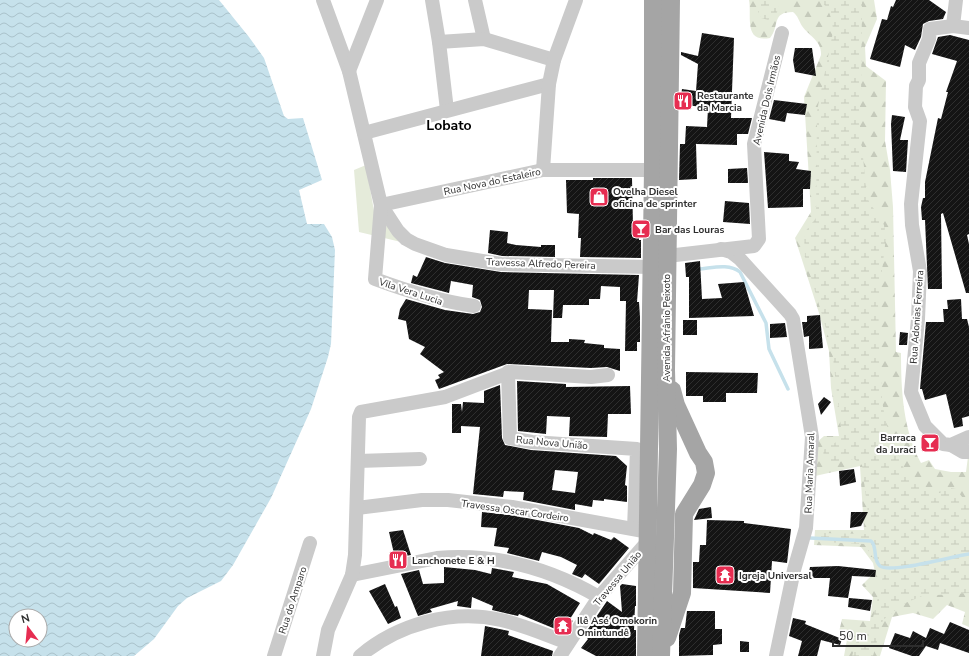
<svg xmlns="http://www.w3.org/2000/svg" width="969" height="656" font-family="'Nunito Sans',sans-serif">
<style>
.forest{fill:url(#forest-firs)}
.wetland{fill:url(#wetland-marsh)}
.park{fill:#e5ebda}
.water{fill:url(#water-waves);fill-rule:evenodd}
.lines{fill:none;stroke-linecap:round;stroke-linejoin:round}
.stream{stroke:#c6e1eb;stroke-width:3.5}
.building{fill:url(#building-hatch);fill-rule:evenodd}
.minor{stroke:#cacaca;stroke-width:14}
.major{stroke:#a5a5a5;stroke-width:18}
.labels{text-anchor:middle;stroke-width:4;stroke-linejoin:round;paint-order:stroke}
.poi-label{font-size:10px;font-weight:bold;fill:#2d2d2d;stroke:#fff;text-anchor:start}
.street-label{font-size:10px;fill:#2d2d2d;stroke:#fff}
.district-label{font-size:14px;font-weight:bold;fill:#000;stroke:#fff}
</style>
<defs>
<pattern id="forest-firs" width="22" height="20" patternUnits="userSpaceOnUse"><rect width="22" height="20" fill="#e5ebda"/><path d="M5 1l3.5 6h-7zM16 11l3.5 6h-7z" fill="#c5cabb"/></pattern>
<pattern id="wetland-marsh" width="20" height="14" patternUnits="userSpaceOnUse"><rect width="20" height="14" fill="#e5ebda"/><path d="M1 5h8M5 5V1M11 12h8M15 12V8" fill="none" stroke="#c5cabb"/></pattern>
<pattern id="water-waves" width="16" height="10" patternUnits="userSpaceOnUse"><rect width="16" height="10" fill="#c6e1eb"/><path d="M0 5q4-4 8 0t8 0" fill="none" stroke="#aac1ca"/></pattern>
<pattern id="building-hatch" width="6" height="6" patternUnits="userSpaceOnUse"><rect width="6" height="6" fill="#141414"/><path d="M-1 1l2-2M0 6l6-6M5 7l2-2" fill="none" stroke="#2e2e2e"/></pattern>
</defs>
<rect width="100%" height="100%" fill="#fff"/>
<path class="forest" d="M749,0H874L877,19L865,47L866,66L886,81L885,141L890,170L893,207L896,352L901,353C901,390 903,430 921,463L929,460L935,469L951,472H966L969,449V627L962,624L965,612L947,605L933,619L913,613L892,617L880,656H844L848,634L839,632L842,619L870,621L873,597L862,585L875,572L873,563L861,547L814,545L815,530H864L860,466L815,476L816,443L824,436H839L831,388L829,351L819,313L795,238L811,212L804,97L821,55C822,41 809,36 802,26C799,21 798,16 793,12C771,12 780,26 770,38C743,43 752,16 749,0Z"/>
<g class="wetland">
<polygon points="756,0 781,0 776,15 768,20 761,18 757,9"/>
<path d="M820,0H862L861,98L859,116L867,198L884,225L886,237L878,304L882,401L886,423L904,469L911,480L926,491L939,493L951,488L956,489L969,506V593L922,596L903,604L883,620L873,656H852L858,637L870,630L883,576L881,570L864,544L820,542L818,541V535L822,533L868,534L870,530L862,465L854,459L832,463L827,462C815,444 836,447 842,437L832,349L805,257L804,233L816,218L817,111L833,32C833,20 829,8 820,0Z"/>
</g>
<polygon class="park" points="366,165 374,211 401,242 359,232 354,170"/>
<path class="water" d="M0,0H219L249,37L264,58L284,116L288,119L303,118L322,180L299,190L307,224H324L332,237L335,250L331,344L328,357L311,409L271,498L233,565L221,581L187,598L178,606L154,639L134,656H0ZM16,616H40V640H16Z"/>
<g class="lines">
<g class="stream">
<path d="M699,269C712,268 729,263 740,272L766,323L769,349L788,389"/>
<path d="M810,538L871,541C878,547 872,559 880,566C890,574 954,556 969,554"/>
</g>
</g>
<g class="building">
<polygon points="896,0 929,0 946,12 943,19 929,21 923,24 921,37 915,50 905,45 900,67 870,59 882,19 887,20 891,6 893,7"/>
<polygon points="702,33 734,38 731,118 752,118 748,134 737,134 737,145 696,144 697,179 679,180 680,144 685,144 686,126 707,127 708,108 680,104 682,89 696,91 698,64 681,55 681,52 698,56"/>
<polygon points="950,35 969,40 969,234 967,235 969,244 969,293 966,293 943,213 941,214 942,289 928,289 925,220 922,220 921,207 923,198 925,198 925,182 938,118 941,119 948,92 946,92 957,61 932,54 938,37"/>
<polygon points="795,48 812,48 816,76 795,72 793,60"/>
<polygon points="774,100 807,104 805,115 787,113 785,122 769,119"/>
<polygon points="892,115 905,117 900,140 908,140 906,172 893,171 891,124"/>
<polygon points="764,152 789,154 789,161 799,162 796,169 811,171 810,189 803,189 803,207 768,208"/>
<polygon points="747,168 748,183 728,183 728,169"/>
<polygon points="593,178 632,178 633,226 639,226 639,240 641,240 641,258 580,257 581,238 578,238 579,214 567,213 566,180 593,180"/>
<polygon points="725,201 749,203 750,224 723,222"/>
<polygon points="490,230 508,232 507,243 516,245 541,247 541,245 555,245 555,257 502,256 488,253"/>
<polygon points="426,257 445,263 501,272 639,275 637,302 639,302 640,317 640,342 637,342 637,351 625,351 626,301 620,301 620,287 601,286 600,299 589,299 589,305 563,305 562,318 553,318 554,290 529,290 528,309 552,310 551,342 569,342 569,339 585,340 584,343 604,345 604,348 620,349 620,371 607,367 591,368 507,364 439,389 435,380 440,378 438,375 444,372 420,354 425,347 409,339 406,321 398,319 400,309 406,299 445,310 473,314 480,312 482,307 480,300 472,297 473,285 451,281 449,293 411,283 413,275 417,277"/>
<polygon points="700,261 702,299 722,298 718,284 744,282 754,316 689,318 689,277 686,277 685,263"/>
<polygon points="961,299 962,319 967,319 969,327 969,416 962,418 963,426 954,428 946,394 925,400 922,389 920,389 926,322 944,322 943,309 948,309 947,300"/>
<polygon points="820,315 823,348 809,349 809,336 804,337 802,322 807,322 807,316"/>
<rect x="683" y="320" width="14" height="15"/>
<polygon points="785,323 787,337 770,338 770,324"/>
<polygon points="900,332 908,333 907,345 899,345"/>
<polygon points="686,372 758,373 757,393 726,393 726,402 703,402 703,396 686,396"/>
<polygon points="517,381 566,384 566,387 630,386 631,414 608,414 607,437 569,436 570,417 547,416 546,434 518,431"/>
<path d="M500,385L502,438L505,445L531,450L616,456L627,466L625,485L627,486V502L604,499V501L593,500L592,507L575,504V510L523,500L524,492L504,491L503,497L473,494L480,427L461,426V433H452V404H461L462,412L463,402L484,403V391ZM555,470L578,472L575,493L552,490Z"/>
<polygon points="824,397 831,402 821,415 818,404"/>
<polygon points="854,469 856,482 840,486 839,471"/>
<polygon points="711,507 712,518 694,520 699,509"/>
<polygon points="482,512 511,515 579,528 593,535 594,533 611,540 614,537 629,548 599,584 585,574 582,578 572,574 577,565 561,557 542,552 539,561 507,553 509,548 494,546 497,528 481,527"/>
<polygon points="851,512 868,512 861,526 850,528"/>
<polygon points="707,520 744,521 744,523 791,529 787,563 772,561 770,593 693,588 693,562 699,562 700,545 706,545"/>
<polygon points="403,530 411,555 395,558 389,532"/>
<polygon points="838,566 876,570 875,577 852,576 848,598 828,596 830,578 808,578 810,567"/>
<polygon points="444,567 475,570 491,574 492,568 514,572 512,577 547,584 580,603 570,619 573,621 565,633 519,614 518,616 492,610 493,606 472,597 471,608 457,606 458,601 430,609 432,612 418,616 401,574 419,570 423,584 444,583"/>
<polygon points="385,584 395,607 397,606 401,618 388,624 369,591"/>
<polygon points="622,584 636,586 636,606 635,606 634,630 636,630 636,656 596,656 581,648 588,639 584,635 607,601 622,612 620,586"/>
<polygon points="849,598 872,600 870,611 848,607"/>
<polygon points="687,611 715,611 715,629 722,629 722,644 713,645 713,655 679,656 679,635 681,628 685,628"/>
<polygon points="793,618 806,621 805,624 842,639 840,645 821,640 817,656 798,656 802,641 789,636"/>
<polygon points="950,622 969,630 969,653 940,643 938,650 926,646 919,656 912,656 889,648 895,633 910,638 913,631 926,638 930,628 944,634"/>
<polygon points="485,626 509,631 508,635 553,651 552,656 481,656"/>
<polygon points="740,641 749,642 749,652 740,652"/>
</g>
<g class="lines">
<g class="minor">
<polyline points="323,0 349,71 381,205 398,231 406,239 415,244 446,255 501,264 652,267"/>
<polyline points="432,0 439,42 447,110"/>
<polyline points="475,0 484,39"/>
<polyline points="953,26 956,0"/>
<polyline points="969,28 953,26 930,29 929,39 919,63 919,80 916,86 915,107 920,121 911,204 912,225 920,271 918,319 911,392 925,426 943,444 951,445 969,437"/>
<polyline points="439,42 484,39 554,60"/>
<polyline points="349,71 377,0"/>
<polyline points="364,133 549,84"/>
<polyline points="543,170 549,84 554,60 576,0"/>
<polyline points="721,249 731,252 740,259 790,314 793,319 812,437 806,528 794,570 776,656"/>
<polyline points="667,256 754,246 759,239 754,144 782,33"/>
<path d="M474,306C439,301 407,291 375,279L381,205L543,170H653"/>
<polyline points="508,372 510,438 532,442 637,449 634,529"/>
<polyline points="951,445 963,452 969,452"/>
<polyline points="358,461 420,459"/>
<polyline points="357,508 422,500 448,500 512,507 649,532"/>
<path d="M352,575L437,558C495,553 549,568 599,597"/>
<polyline points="274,656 310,543"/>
<polyline points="323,656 328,630 352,575 355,555 359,417 361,412 445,397 511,372 591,377 608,375"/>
<path d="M360,656C398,624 452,609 501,620C524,625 546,635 568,643"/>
<polyline points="560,656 599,597 649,540"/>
</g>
<g class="major">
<polyline points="667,638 682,593 684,514 702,485 706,473 704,462 698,453 676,405 672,390"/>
<polyline points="646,656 653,170 653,0"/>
<polyline points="661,656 668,449 666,370 671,0"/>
</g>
</g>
<defs>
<g id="restaurant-square" transform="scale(1)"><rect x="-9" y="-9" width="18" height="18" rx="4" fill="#e62d51" stroke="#fff"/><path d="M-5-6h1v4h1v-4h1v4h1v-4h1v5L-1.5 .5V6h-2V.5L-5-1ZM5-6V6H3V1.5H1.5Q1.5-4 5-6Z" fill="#fff"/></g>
<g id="shop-square" transform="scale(1)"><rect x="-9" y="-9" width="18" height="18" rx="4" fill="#e62d51" stroke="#fff"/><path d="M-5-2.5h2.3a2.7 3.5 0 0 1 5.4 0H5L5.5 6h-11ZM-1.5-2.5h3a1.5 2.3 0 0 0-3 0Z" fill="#fff"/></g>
<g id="bar-square" transform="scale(1)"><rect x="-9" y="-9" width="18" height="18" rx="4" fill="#e62d51" stroke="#fff"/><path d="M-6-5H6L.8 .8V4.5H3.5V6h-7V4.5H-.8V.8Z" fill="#fff"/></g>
<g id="temple-square" transform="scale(1)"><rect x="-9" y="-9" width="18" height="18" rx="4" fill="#e62d51" stroke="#fff"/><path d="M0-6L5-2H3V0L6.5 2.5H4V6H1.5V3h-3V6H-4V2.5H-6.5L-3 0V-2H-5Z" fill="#fff"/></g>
</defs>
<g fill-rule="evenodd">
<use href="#restaurant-square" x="683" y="101"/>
<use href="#shop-square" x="599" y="197"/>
<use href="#bar-square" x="641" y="229"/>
<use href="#bar-square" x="930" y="443"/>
<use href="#restaurant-square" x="398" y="560"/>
<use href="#temple-square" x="725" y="575"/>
<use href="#temple-square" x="563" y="626"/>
</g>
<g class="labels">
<g class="poi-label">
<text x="697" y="99">Restaurante<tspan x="697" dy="12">da Marcia</tspan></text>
<text x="613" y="195">Ovelha Diesel<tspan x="613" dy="12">oficina de sprinter</tspan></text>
<text x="655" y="233">Bar das Louras</text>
<text x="916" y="441" text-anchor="end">Barraca<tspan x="916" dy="12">da Juraci</tspan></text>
<text x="412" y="564">Lanchonete E &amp; H</text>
<text x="739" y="579">Igreja Universal</text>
<text x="577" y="624">Ilê Asé Omokorin<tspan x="577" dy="12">Omintundê</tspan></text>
</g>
<g class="street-label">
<text transform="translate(766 100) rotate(-77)" y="4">Avenida Dois Irmãos</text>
<text transform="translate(492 181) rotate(-12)" y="4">Rua Nova do Estaleiro</text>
<text transform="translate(541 263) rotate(2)" y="4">Travessa Alfredo Pereira</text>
<text transform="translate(411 291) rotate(18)" y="4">Vila Vera Lucia</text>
<text transform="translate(916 317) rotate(-86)" y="4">Rua Adonias Ferreira</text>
<text transform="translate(666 328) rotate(-90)" y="4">Avenida Afrânio Peixoto</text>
<text transform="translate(552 442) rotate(5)" y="4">Rua Nova União</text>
<text transform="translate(809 473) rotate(-88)" y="4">Rua Maria Amaral</text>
<text transform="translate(515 510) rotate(8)" y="4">Travessa Oscar Cordeiro</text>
<text transform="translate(617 578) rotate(-50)" y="4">Travessa União</text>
<text transform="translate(292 600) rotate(-72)" y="4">Rua do Amparo</text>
</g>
<g class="district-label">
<text x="449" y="130">Lobato</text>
</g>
</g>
<g transform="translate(28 628) rotate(344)"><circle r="19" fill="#ffffff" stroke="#ababab"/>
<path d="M0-3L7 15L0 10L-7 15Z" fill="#e62d51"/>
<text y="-6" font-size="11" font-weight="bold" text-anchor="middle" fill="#2d2d2d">N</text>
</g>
<path d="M833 640v6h90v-6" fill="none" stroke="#2d2d2d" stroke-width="2"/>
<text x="839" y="640" font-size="12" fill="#2d2d2d" stroke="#ffffff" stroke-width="3" paint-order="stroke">50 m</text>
</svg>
